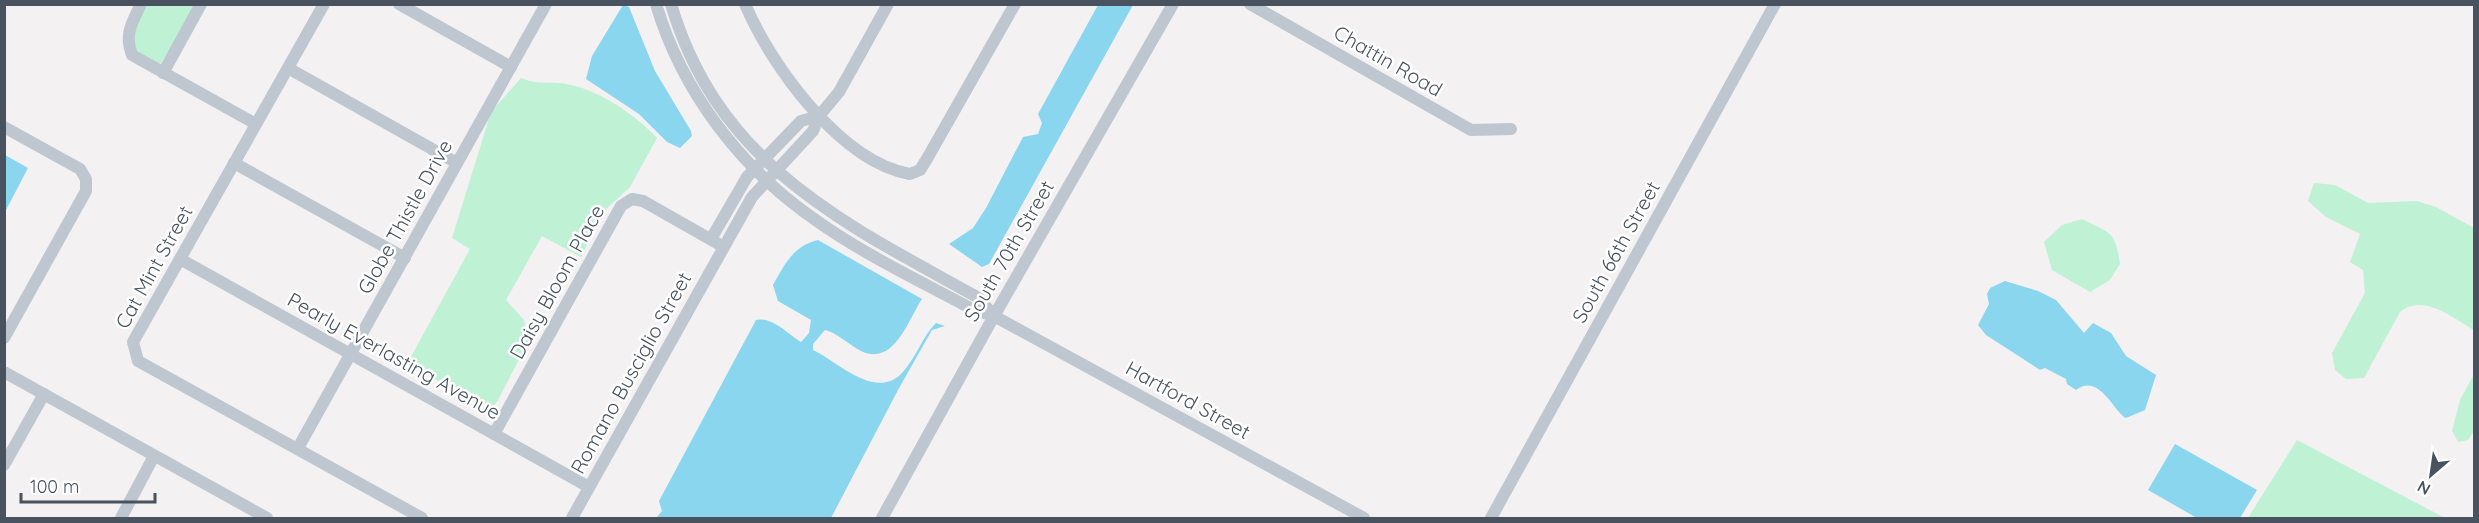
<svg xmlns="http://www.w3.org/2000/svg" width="2479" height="523" font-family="Quicksand,sans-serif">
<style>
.green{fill:#bff1d5}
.water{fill:#8bd6ef}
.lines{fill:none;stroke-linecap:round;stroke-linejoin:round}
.minor{stroke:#bec7d0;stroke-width:12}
.labels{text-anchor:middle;stroke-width:5;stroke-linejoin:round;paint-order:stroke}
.street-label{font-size:20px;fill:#48535f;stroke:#fff}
</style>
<rect width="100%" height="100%" fill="#f3f1f1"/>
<g class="green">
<polygon points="147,5 196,5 161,63 155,64 135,52 132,32"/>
<path d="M521,78C540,86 552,80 571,85C600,91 637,116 657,138L630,187L603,212L581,257L542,236L506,300L524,320L528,342L497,402L493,406L483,405L407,364L470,249L452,238L491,112Z"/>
<path d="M2314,183L2335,185L2368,203L2417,201L2436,207L2474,228V330C2452,318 2424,293 2400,312L2364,378L2346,379L2335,370L2332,353L2365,293L2363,270L2350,262L2360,234L2326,217L2308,201Z"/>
<path d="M2082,219C2112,234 2115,231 2120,264L2110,280L2090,292L2052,270L2044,242L2062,225Z"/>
<polygon points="2474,374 2474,431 2468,440 2458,442 2452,431 2460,400"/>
<polygon points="2297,440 2443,517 2445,518 2248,518"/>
</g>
<g class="water">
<polygon points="623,5 629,7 655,71 691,131 692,136 680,148 667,142 639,114 586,79 592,56"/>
<polygon points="1098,5 1133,5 989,264 982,267 949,244 973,228 986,208 1023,137 1038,134 1042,123 1038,114"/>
<polygon points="5,155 28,168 5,212 4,157"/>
<path d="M818,240L922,299C908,320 894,367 861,351C849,345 838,333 825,330L813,344V350C837,361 875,401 902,373C916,358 922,337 936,323L945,326L932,330L898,390L831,518H656L662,511L659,501L756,320C772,316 789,335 801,342L809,333L811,320L778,301L773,285C785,264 793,246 818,240Z"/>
<path d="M2005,281L2038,291L2056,300L2084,333L2093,323L2111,333L2126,356L2156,375L2145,410L2126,418C2114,412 2099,372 2076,390L2067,384L2066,379L2045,368L2040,370L1986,335L1978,325L1989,304L1987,294L1990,288Z"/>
<polygon points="2175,444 2257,490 2240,518 2197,518 2148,490"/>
</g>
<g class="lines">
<g class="minor">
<path d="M141,4C132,23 124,34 132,55L256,124"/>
<polyline points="324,4 133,342 138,361 422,518"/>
<polyline points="399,4 511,67"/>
<path d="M656,4C682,92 742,170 817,221C865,255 920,281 972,309L994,316L1364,518"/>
<path d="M671,4C719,166 844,223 979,298L993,315"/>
<path d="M745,4C771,66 841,162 910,174L920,170L928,157L1015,4"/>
<polyline points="1250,4 1471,130 1511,129"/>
<polyline points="288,68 457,163"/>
<polyline points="163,73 201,4"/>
<polyline points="4,127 80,169 86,179 86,191 4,338"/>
<polyline points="234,163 405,258"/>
<polyline points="711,239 747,177 801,121 819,116"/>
<polyline points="180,259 589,487"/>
<polyline points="4,372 267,518"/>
<polyline points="494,434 621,206 632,199 643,201 724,247"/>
<polyline points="298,448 546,4"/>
<polyline points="4,465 44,394"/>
<polyline points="121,518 154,456"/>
<polyline points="572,518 752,197 813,131 819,116 839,92 888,4"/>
<polyline points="882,518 994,316 1173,4"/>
<polyline points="1491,518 1775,4"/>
</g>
</g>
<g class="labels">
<g class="street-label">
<text transform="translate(1388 61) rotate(30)" y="7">Chattin Road</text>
<text transform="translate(405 217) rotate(-61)" y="7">Globe Thistle Drive</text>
<text transform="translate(1009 251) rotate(-60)" y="7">South 70th Street</text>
<text transform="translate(1616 252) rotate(-61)" y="7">South 66th Street</text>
<text transform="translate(154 267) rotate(-61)" y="7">Cat Mint Street</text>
<text transform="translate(557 282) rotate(-61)" y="7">Daisy Bloom Place</text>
<text transform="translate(394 356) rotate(29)" y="7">Pearly Everlasting Avenue</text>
<text transform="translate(631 373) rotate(-61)" y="7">Romano Busciglio Street</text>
<text transform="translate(1188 400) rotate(29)" y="7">Hartford Street</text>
</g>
</g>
<rect width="2479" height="523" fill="none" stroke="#48535f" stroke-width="12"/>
<g transform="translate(2431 475) rotate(209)" stroke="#ffffff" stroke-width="4.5" paint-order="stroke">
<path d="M0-4.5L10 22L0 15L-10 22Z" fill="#48535f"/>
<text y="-9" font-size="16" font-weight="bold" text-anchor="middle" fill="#48535f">N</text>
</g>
<path d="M21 493v9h134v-9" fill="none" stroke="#48535f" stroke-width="3"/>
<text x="30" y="493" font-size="18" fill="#48535f" stroke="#ffffff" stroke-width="4.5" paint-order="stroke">100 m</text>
</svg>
